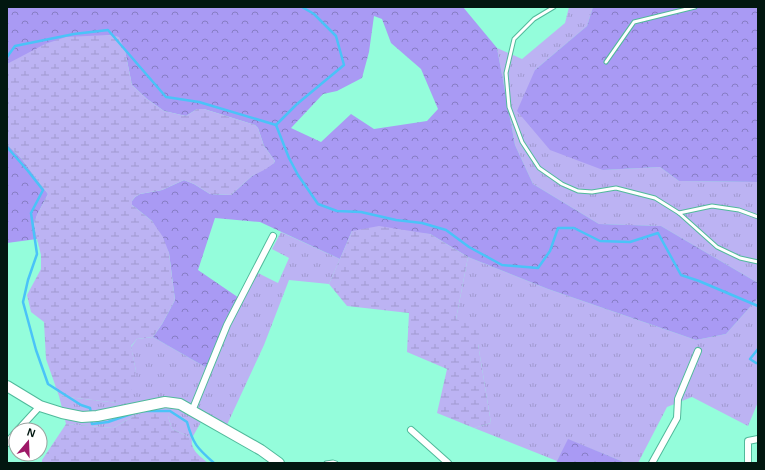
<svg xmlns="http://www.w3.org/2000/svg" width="765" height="470" font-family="Arial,sans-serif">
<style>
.grass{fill:url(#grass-tufts)}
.forest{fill:url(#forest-crowns);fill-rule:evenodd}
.wetland{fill:url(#wetland-marsh)}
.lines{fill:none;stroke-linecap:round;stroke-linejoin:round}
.stream{stroke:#4ac3f8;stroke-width:2.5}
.service-casing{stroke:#50ba9b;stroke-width:5}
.minor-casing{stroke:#50ba9b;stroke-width:8}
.primary-casing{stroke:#50ba9b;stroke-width:12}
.service{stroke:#fff;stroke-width:3}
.minor{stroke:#fff;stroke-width:6}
.primary{stroke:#fff;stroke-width:10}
</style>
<defs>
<pattern id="grass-tufts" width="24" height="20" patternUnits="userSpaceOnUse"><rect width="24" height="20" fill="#bcb3f3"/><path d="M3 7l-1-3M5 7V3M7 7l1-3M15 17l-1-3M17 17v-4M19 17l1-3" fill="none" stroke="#a099cf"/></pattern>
<pattern id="forest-crowns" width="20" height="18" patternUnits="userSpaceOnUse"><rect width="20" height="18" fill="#a99af4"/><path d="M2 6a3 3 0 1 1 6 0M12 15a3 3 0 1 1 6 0" fill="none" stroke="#877dc4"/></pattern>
<pattern id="wetland-marsh" width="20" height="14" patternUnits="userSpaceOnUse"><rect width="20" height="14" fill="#bcb3f3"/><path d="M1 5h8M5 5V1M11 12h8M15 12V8" fill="none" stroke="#a099cf"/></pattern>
</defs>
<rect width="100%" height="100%" fill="#94fddb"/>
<g class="grass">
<polygon points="569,7 593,7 587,26 535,70 603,170 660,167 679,181 758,182 758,283 661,226 599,224 533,184 515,145 497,48 522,59 565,23"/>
<polygon points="281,232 340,259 329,284 289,280 264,345 226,427 205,415 192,438 172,429 168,416 136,415 113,428 66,424 59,396 118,403 136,371 131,347 137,339 153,337 207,368 258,273 278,283 289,258 272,249"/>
<polygon points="468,257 548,289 696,340 726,334 758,298 758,402 748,426 692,397 667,407 638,463 626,463 569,440 557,461 474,428 491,423 478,344 456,319"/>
</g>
<g class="forest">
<path d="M7,7H463L497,48L515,145L533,184L599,224L661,226L758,283V298L726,334L696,340L548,289L468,257L430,234L352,231L340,259L260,222L215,218L198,270L242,300L257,273H258L207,368L153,337L162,324L175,300L169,253L152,221L132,205V201L135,197L140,194L162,190L184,180L194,184L210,194L231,195L252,176L274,163L275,161L264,146L258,128L255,125L204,109H197L186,116L164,111L147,99L132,85L125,51L118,37L108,35L7,64ZM374,16L382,19L391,43L421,69L438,109L427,121L374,129L351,114L321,142L291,128L323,94L337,91L362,78L369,52Z"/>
<polygon points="593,7 758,7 758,182 679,181 660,167 603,170 550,150 517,111 535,70 587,26"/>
<polygon points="7,144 21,158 48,194 37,215 34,224 41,255 37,239 7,243"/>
<polygon points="568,439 626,463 556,463"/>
</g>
<g class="wetland">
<polygon points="108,35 119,37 125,51 132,85 147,99 164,111 186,116 197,109 204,109 255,125 258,128 264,146 275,161 274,163 266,169 252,176 231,195 210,194 194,184 184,180 162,190 140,194 135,197 132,201 132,205 152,221 163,237 169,253 175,300 162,324 153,337 137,339 131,346 136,371 129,398 118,403 59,396 46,359 44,322 31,312 27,295 41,269 41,255 34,224 37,215 48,194 21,158 7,144 7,64 45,44 66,37"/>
<polygon points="379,226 430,234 468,257 456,319 486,332 478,344 491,423 474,428 437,413 447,369 407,352 409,313 347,306 329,284 352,231"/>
<path d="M152,413H164L168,416L172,429L192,438C190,450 200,456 208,463H42V460L66,424L113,428L136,415Z"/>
</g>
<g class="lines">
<g class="stream">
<polyline points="7,57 15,46 74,34 108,30 166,97 199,102 276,125"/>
<polyline points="276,125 289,158 298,175 318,204 337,211 361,212 396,220 422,223 446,230 469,247 502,265 538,268 550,251 558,228 574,228 600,241 630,242 658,233 681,275 699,281 758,306"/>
<polyline points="276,125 297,104 344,65 336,36 314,14 302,7"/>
<polyline points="7,147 28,171 43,190 31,213 37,254 28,280 23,302 36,350 48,384 81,405 90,408 91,413"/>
<polyline points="758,349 750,359 756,363 758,363"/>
<path d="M144,411H170L187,422C193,444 197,448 214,463"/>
<polyline points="91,418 92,424 108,422 131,414"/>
</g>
<g class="service-casing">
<g id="service">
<polyline points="554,7 534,19 514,39 506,73 509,107 522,142 539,168 562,184 578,191 592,192 616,188 655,198 679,213 717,247 740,258 758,262"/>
<polyline points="606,62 634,22 695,7"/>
<polyline points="679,213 712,206 739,210 758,217"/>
<polyline points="326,463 333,462 336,463"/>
</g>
</g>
<g class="minor-casing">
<g id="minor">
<polyline points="192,411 227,325 273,236"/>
<polyline points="18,430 40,406"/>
<polyline points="411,430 448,463"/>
<polyline points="7,443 16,432"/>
<polyline points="652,463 677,418 678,399 698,351"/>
<polyline points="748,463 748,441 758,439"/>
</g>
</g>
<g class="primary-casing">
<polyline id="primary" points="7,386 40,406 62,413 82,417 97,416 165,402 180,404 261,450 279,463"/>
</g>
<use href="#service" class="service"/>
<use href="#minor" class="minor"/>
<use href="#primary" class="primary"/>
</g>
<rect width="765" height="470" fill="none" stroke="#021710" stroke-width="16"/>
<g transform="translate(28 442) rotate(19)"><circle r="19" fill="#ffffff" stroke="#9aa29f"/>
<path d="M0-3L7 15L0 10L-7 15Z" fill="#9e1867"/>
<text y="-6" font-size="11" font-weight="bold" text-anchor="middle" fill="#021710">N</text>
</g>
</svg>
